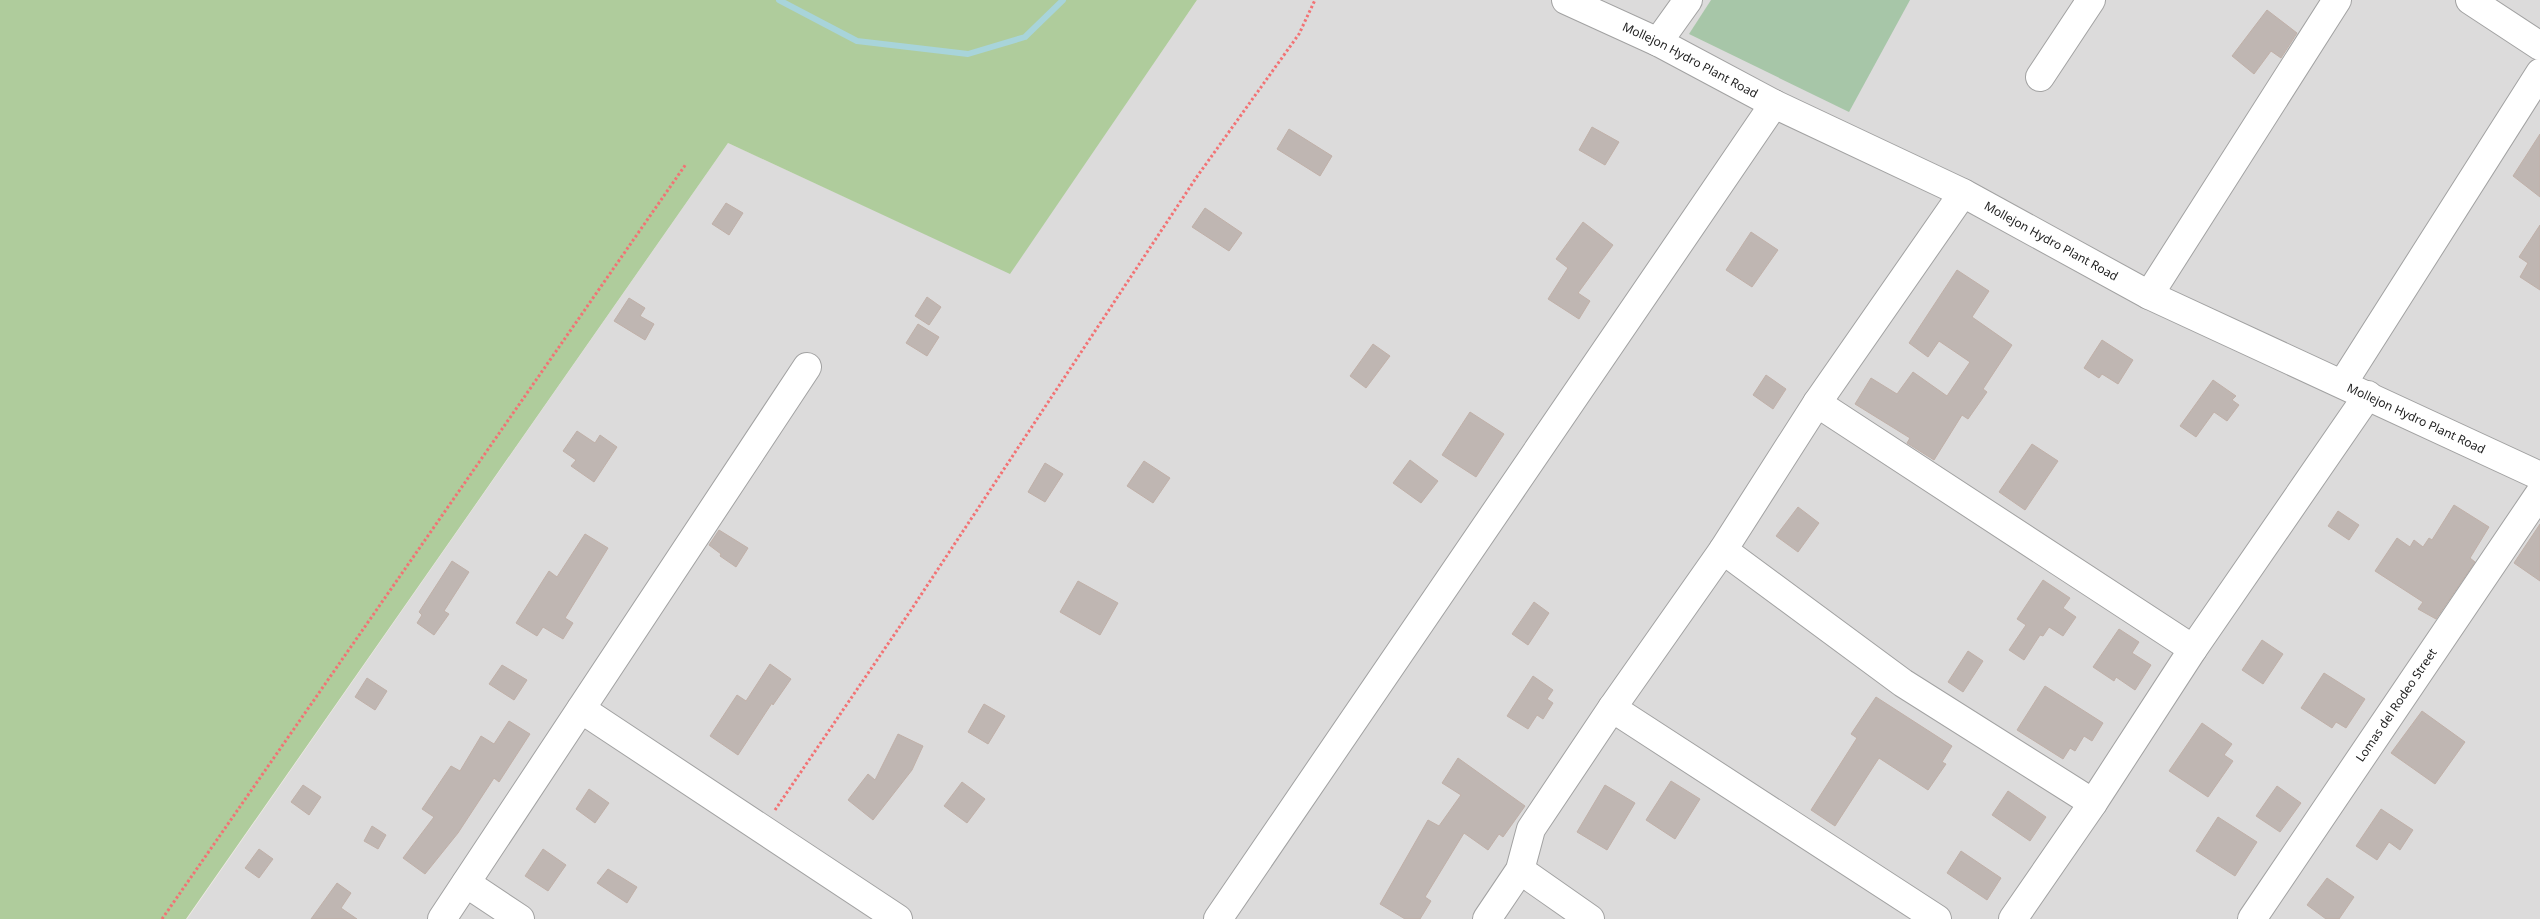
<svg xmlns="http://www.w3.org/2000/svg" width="2540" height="919" font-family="'Noto Sans',sans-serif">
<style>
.residential{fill:#dcdbdb}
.forest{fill:#afcc9c}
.cemetery{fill:#a7c6a8}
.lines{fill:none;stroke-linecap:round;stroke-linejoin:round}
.stream{stroke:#a8d4da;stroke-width:6}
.building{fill:#bfb6b2;stroke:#c0b0a8}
.minor-casing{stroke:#a2a2a2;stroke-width:30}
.path{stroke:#f27274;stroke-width:3;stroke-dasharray:2.5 2.5;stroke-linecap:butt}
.minor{stroke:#fff;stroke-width:28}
.labels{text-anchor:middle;stroke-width:5;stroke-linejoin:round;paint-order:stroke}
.street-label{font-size:12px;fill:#1e1e1e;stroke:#fff}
</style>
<rect width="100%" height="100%" fill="#efeae5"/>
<polygon class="residential" points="1197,0 2540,0 2540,919 187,919 728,143 1010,273"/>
<polygon class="forest" points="0,0 1197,0 1010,274 728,143 186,919 0,919"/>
<polygon class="cemetery" points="1711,0 1910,0 1849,112 1689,34"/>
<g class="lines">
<polyline class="stream" points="779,0 857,41 968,54 1025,37 1063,0"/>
</g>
<g class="building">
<polygon points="2267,10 2297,33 2281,58 2271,51 2254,74 2232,56"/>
<polygon points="1592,127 1619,142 1605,165 1579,150"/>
<polygon points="1289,129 1332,156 1320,176 1277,149"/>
<polygon points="2540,134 2540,197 2513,176"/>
<polygon points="726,203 743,213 729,235 712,224"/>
<polygon points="1205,208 1242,233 1229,251 1192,227"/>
<polygon points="1583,222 1613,245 1578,293 1590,301 1579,319 1548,299 1568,268 1556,259"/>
<polygon points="2540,225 2540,290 2520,277 2528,263 2519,257"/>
<polygon points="1751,232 1778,250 1752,287 1726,270"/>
<polygon points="1957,270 1989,291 1972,317 2012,345 1983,389 1987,392 1968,419 1962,415 1934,460 1907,443 1910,438 1855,404 1871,378 1897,394 1913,372 1947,396 1970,362 1939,341 1928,357 1909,343"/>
<polygon points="927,297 941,307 929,325 915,316"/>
<polygon points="629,298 645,308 640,316 654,324 645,340 614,321"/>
<polygon points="918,324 939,337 927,356 906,343"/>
<polygon points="2102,340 2133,360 2118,384 2102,374 2099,378 2084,368"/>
<polygon points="1373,344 1390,356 1366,388 1350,376"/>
<polygon points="1766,375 1786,389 1773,409 1753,395"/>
<polygon points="2213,380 2236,396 2232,400 2239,405 2227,421 2214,412 2196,437 2180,426"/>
<polygon points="1470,412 1504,434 1476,477 1442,455"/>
<polygon points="577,431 595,443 600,435 617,447 594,482 571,466 576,460 563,451"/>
<polygon points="2032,444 2058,461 2025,510 1999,492"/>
<polygon points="1410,460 1438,481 1421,503 1393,483"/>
<polygon points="1144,461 1170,478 1153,503 1127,486"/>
<polygon points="1045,463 1063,474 1045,502 1028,492"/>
<polygon points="2454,505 2489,527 2470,558 2475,562 2436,619 2418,609 2423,602 2375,571 2397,538 2410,547 2414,540 2423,547 2429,538 2432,540"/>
<polygon points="1798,507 1819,523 1798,552 1776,536"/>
<polygon points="2338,511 2359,525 2349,540 2328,526"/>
<polygon points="2540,524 2540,581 2514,563"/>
<polygon points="719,530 748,548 736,567 720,556 721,554 709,545"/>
<polygon points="585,534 608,548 565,618 573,623 563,639 543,627 537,636 516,623 549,571 557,577"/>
<polygon points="452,561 469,572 444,611 449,614 434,635 417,623 422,615 419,612"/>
<polygon points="2043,580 2070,598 2063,608 2076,617 2063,636 2049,627 2043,636 2040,635 2024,660 2009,650 2026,625 2017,619"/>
<polygon points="1078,581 1118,603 1100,635 1060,612"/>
<polygon points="1534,602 1549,613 1528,645 1512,634"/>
<polygon points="2119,629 2139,642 2132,653 2151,665 2135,690 2116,677 2114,681 2093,667"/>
<polygon points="2262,640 2283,654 2263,684 2242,670"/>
<polygon points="1968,651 1983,661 1963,692 1948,682"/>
<polygon points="770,664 791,679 773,705 772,703 738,755 710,736 737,695 746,701"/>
<polygon points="502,665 527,680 514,700 489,684"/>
<polygon points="2324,673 2365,699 2346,728 2336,722 2332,728 2301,708"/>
<polygon points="1533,676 1553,690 1547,699 1553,703 1543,719 1537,715 1528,729 1507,716"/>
<polygon points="367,678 387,691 375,710 355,697"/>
<polygon points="2045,686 2103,723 2092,741 2084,736 2075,751 2070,748 2063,759 2017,730"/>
<polygon points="1876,697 1952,746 1942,762 1946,764 1928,790 1879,758 1835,826 1811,810 1857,738 1851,734"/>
<polygon points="984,704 1005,716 988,744 968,732"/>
<polygon points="2422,711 2465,742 2435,784 2391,753"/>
<polygon points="509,721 530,734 499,782 494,778 458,833 425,874 403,858 434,817 422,809 451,766 460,771 481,736 494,744"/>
<polygon points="2202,723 2232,744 2224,755 2233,761 2208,797 2169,771"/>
<polygon points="898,734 923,746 912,770 873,820 848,800 868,774 875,780"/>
<polygon points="1458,758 1525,806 1503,837 1499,834 1488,850 1464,833 1425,897 1431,901 1420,919 1405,919 1380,904 1428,820 1439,826 1461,795 1442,783"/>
<polygon points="1671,781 1700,799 1675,839 1646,820"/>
<polygon points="962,782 985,799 967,823 944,806"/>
<polygon points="303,785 321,797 309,815 291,802"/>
<polygon points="1605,785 1635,803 1607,850 1577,832"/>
<polygon points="2277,786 2301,803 2280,832 2256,816"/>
<polygon points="589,789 609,803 595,823 576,809"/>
<polygon points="2008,791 2046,817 2030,841 1992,815"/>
<polygon points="2381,809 2413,830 2400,850 2389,842 2377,860 2356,846"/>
<polygon points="2218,817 2257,842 2235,876 2196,851"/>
<polygon points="372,826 386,835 378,849 364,841"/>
<polygon points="259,849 273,859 259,878 245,868"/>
<polygon points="543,849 566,865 548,891 525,876"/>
<polygon points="1961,851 2001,878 1987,900 1947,873"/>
<polygon points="608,869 637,887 627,903 597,883"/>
<polygon points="2327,878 2354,897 2339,919 2326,919 2307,905"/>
<polygon points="337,883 351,893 341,908 357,919 311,919"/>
</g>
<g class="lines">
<g class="minor-casing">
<g id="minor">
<path id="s1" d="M1566,0L1658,42L1774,104L1963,193L2149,295L2540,476"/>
<polyline points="2470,0 2540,46"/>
<polyline points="1658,42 1688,0"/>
<polyline points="2040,77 2091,0"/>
<polyline points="2149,295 2337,0"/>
<polyline points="2343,383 2540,73"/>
<polyline points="1817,403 2193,649"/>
<polyline points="1723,550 1903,683 2093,803"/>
<polyline points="1612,708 1937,919"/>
<polyline points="581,709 898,919"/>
<polyline points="1520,870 1590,919"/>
<polyline points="466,883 520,919"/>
<polyline points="442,919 807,367"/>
<polyline points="1218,919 1774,104"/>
<polyline points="1487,919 1520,870 1531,829 1612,708 1723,550 1817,403 1963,193"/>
<polyline points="2013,919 2093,803 2193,649 2368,395"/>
<path id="s2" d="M2252,919L2540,493"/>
</g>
</g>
<g class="path">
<polyline points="775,810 911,610 1196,178 1299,34 1315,0"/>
<polyline points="162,919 686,164"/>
</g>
<use href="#minor" class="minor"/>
</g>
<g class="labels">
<g class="street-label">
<text dy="4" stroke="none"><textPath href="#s1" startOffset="138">Mollejon Hydro Plant Road</textPath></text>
<text dy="4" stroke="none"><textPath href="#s1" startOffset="542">Mollejon Hydro Plant Road</textPath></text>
<text dy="4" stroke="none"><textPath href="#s1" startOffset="948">Mollejon Hydro Plant Road</textPath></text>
<text dy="4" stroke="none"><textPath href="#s2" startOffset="258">Lomas del Rodeo Street</textPath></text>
</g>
</g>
</svg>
